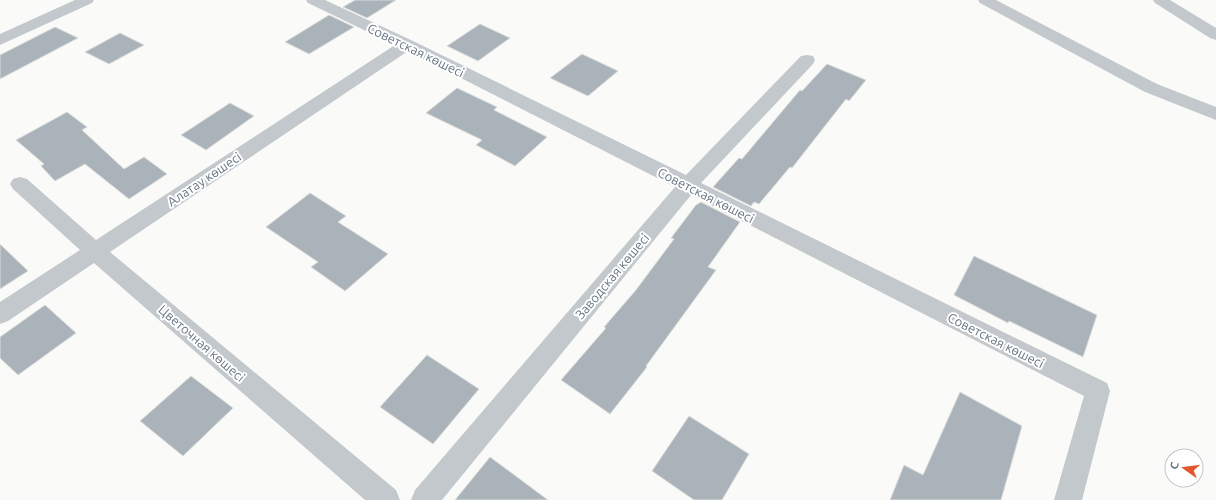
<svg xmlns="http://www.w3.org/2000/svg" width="1216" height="500" font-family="Ubuntu,sans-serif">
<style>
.building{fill:#aab3b9;stroke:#dcdcda}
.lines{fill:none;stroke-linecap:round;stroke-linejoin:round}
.street{fill:#c3c8cc;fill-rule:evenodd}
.labels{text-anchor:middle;stroke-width:4;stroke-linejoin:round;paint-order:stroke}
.street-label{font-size:13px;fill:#657683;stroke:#fff}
</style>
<rect width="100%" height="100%" fill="#fafaf8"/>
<g class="building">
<polygon points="355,0 396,0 367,18 343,7"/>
<polygon points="329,15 354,27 309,54 285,42"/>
<polygon points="480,24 510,38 478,61 447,46"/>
<polygon points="55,27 78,38 0,79 0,55"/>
<polygon points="120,33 144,45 109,64 85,52"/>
<polygon points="582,54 618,71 588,96 550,78"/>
<polygon points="827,64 866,80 849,101 846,99 792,168 790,167 759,204 754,202 751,206 713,187 739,158 742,159 800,90 802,91"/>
<polygon points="457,88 497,107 494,110 547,137 515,166 476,145 482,140 426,113"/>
<polygon points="230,103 254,116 206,150 181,135"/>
<polygon points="67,112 87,127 82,130 124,169 144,157 167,174 129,199 85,164 55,181 41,166 44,164 16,140"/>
<polygon points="310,193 346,216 338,222 388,254 345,291 311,267 318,262 266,227"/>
<polygon points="701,202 740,222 708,267 716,270 646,366 647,367 610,414 561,380 606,328 604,327 636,290 674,239 671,238 696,205"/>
<polygon points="0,244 28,271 0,289"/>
<polygon points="974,256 1097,315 1083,357 1009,321 1008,323 954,295"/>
<polygon points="45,305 76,333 18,375 0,358 0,337"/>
<polygon points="427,355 479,389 433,444 380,407"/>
<polygon points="191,376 233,408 183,456 140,421"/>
<polygon points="960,392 1022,426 1001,500 890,500 904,465 923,475"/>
<polygon points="689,416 749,454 722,500 694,500 652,471"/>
<polygon points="490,457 548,500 455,500"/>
</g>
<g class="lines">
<g class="street">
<polygon points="75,0 94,0 92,3 0,45 0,34"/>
<polygon points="306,0 325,0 413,41 686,175 801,56 807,55 813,56 815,60 813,64 701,183 1107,383 1110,391 1082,500 1054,500 1084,396 691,195 442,500 411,500 415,490 675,187 408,51 110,252 396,490 400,500 365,500 94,263 8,321 0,324 0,302 80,250 13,189 10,184 13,179 20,177 27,179 96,240 395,45 308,3"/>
<polygon points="978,0 996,0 1157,84 1216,107 1216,120 1145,92 980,3"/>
<polygon points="1153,0 1170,0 1216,28 1216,40 1210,38 1155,3"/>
</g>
</g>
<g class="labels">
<g class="street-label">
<text transform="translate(416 50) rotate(26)" y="5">Советская көшесі</text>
<text transform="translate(204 179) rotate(-34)" y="5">Алатау көшесі</text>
<text transform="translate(706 195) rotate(27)" y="5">Советская көшесі</text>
<text transform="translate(612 276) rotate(-50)" y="5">Заводская көшесі</text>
<text transform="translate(996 340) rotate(27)" y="5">Советская көшесі</text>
<text transform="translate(202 343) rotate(41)" y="5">Цветочная көшесі</text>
</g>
</g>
<g transform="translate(1184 468) rotate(284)"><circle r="19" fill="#ffffff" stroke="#c1c8cd"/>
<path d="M0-3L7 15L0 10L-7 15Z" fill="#e4572e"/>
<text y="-6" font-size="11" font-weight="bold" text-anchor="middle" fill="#657683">С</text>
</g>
</svg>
